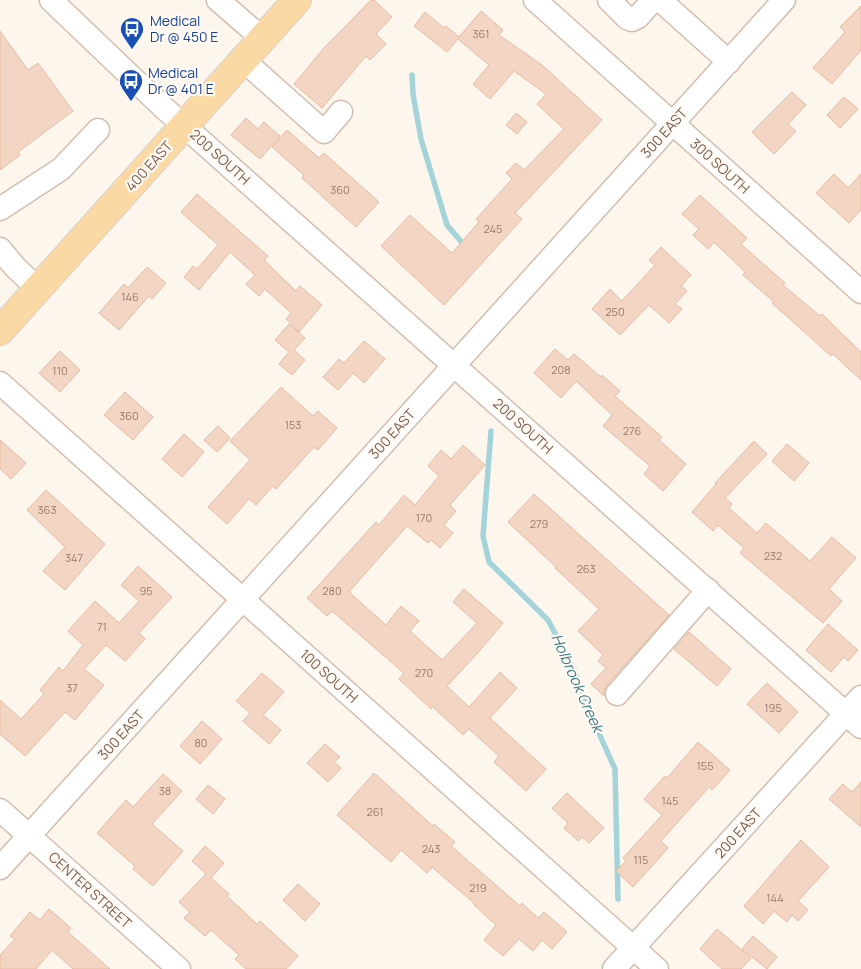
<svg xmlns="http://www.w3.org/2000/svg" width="861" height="969" font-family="Manrope,sans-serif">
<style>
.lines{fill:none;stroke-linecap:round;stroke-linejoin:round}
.stream{stroke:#a5d3da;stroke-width:5.5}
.building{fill:#f3d5c3;stroke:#e6bba3}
.minor-casing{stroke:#d1beb0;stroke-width:25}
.major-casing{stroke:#dad1cd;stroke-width:30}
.minor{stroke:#fff;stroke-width:22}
.major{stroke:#fbd9a5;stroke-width:28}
.labels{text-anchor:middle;stroke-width:4.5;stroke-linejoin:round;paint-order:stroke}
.number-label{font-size:11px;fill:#987a6a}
.transit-label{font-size:14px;fill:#164399;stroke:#fffaf3;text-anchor:start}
.street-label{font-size:14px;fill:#7a5c4d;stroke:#fffaf3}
.water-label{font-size:15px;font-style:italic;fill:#437c86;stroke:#fffaf3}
</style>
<rect width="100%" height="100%" fill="#fdf6ec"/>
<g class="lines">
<g class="stream">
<polyline points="412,75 413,94 421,139 447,225 465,246"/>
<polyline points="491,431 483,536 489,562 548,620 573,667 589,711 615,769 618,899"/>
</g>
</g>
<g class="building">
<polygon points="371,0 374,0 392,17 376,34 386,44 370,60 366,56 322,108 294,84 324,48"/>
<polygon points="861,6 861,50 832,84 813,68 845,32 840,27"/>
<polygon points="481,11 503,30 499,35 542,65 602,120 515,213 522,219 444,305 381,246 410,215 452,253 479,222 476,219 512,179 506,173 516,163 524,170 564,129 537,104 546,94 514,71 490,99 473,84 489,65 458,39 447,52 414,26 425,12 444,28 446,26 459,37"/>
<polygon points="0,31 28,70 38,63 73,111 18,152 20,155 0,170"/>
<polygon points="792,92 806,105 788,124 796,131 774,154 752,132"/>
<polygon points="844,97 858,109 840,128 827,115"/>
<polygon points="516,113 527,122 517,134 506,125"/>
<polygon points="246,118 258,129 264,122 280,136 260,159 231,135"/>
<polygon points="287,130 319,158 324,153 379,202 356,227 302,178 304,175 272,147"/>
<polygon points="834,174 848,188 861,174 861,210 849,223 816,193"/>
<polygon points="197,194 268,256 264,260 296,291 300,286 322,305 299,332 286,319 291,313 265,289 259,296 246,284 255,275 230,252 199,290 184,277 193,266 197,269 218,245 181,212"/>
<polygon points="700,195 747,238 741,244 785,283 783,285 820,316 822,314 861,352 861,380 833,354 831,356 772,303 774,302 743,275 745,272 714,242 708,249 693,235 699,229 682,214"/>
<polygon points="661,247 691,275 681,286 687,291 675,304 682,309 669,323 649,305 620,335 592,309 610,289 622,301 655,265 649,260"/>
<polygon points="147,267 166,283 152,299 149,296 119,330 99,313 124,284 128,288"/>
<polygon points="289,324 305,338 294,350 305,360 292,375 279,364 289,352 275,340"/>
<polygon points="364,341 385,359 364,383 353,373 338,390 323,377 339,359 344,363"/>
<polygon points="555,349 568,360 574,354 601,377 602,375 620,391 615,396 662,437 659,440 686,464 663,491 644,474 650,466 603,426 612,415 576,381 561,398 534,373"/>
<polygon points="60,351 80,370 60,392 39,373"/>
<polygon points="281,387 313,416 318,411 337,428 318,450 314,447 276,489 273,486 256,505 249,499 227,524 208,507 250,460 230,441"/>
<polygon points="125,392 153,417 133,440 104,415"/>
<polygon points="218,426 230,438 217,452 204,440"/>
<polygon points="184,434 204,452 182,477 162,459"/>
<polygon points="0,440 26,463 11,479 0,469"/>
<polygon points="754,441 767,454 725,498 732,504 729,508 757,533 766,523 810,561 832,537 856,558 829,589 842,601 823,623 740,553 744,548 718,525 713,531 692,512 716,484 715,483"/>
<polygon points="787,444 809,463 794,481 772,461"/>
<polygon points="463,445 485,465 450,505 456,511 444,525 453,533 440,548 431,540 428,543 407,526 349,592 386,625 401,606 419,621 410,631 442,660 477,623 453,602 464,589 503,623 476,655 447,686 469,707 500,672 517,688 490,718 546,769 526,791 494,762 499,756 469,729 463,735 433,707 431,709 399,679 404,673 332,611 327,616 307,598 376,522 379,525 404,495 415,505 439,476 428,466 441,450 451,459"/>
<polygon points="46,490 105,544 65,590 43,571 65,547 27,510"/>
<polygon points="534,494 669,615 607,685 604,691 604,696 591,684 606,668 598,661 603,655 578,631 599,609 555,568 556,567 508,522"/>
<polygon points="138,566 172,597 139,633 145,639 125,661 106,645 84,669 104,685 75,720 65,712 25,756 0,734 0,700 21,719 44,694 40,690 59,667 63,671 83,645 68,631 95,601 119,623 139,601 121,585"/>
<polygon points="828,624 858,650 848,661 844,657 831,672 806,650"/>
<polygon points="689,632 731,669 717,686 674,649"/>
<polygon points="262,673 284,692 263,715 281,730 269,744 243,721 250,713 236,701"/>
<polygon points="767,683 798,712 779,733 747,704"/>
<polygon points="202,721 222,739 200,764 180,746"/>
<polygon points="698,742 730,770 712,790 709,787 661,841 668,848 633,887 616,871 626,861 623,858 662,815 644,799 665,776 667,778"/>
<polygon points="325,744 340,757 334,762 341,768 328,782 307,763"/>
<polygon points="374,773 433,826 434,824 455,842 451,846 520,906 522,903 538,918 544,912 567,932 552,949 542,940 533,951 519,939 503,956 484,940 496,925 474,905 475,904 432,867 427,873 401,850 391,862 337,815"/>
<polygon points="163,774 182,791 152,824 183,851 153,886 133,869 135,866 97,833 126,800 133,807"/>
<polygon points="861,782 861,827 829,799 843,784 852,792"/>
<polygon points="208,785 225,799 213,814 196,799"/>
<polygon points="567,793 604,828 589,843 582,837 578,841 564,828 568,823 552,808"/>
<polygon points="801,840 829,867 798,901 808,910 798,921 792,915 787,922 774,911 763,924 744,906"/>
<polygon points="205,846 224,863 211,878 229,894 227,896 257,924 260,921 298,956 286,969 246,969 235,959 239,955 211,930 205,936 184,918 190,912 179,902 206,874 192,861"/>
<polygon points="298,884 320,904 305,921 283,900"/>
<polygon points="49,909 71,928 68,932 110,969 73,969 52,950 36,969 0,969 0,955 15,939 10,936 30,912 40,920"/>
<polygon points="717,929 751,958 741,969 722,969 700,949"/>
<polygon points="753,936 777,957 767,969 742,949"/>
</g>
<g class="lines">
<g class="minor-casing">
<g id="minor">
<polyline points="51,0 164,108 861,727"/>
<polyline points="218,0 263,39"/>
<polyline points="535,0 861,292"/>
<polyline points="609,0 627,18 632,20 638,17 653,0"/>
<polyline points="660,0 729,62"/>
<polyline points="243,60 324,132 341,112"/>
<polyline points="0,209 61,169 98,130"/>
<polyline points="0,249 15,267 38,289"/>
<polyline points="0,383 657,969"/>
<polyline points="617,694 708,590"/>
<polyline points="0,810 179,969"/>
<polyline points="0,868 784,0"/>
<polyline points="614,969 861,697"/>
</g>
</g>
<g class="major-casing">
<polyline id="major" points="0,331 297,0"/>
</g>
<use href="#minor" class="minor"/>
<use href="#major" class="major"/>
</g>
<defs>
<g id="bus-pin" transform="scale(1.25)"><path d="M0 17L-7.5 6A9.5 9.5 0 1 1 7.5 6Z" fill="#1a4fb4" stroke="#fffaf3"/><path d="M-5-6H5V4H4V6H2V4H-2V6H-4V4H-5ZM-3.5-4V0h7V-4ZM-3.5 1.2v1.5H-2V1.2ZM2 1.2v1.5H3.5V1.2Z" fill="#fff"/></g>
</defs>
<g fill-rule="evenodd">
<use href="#bus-pin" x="132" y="29"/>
<use href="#bus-pin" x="131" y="81"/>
</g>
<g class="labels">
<g class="number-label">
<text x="481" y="38">361</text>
<text x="340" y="194">360</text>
<text x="493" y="233">245</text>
<text x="130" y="301">146</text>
<text x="615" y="316">250</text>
<text x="561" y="374">208</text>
<text x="60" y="375">110</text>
<text x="129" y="420">360</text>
<text x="293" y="429">153</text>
<text x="632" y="435">276</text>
<text x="47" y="514">363</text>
<text x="424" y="522">170</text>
<text x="539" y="528">279</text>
<text x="773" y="560">232</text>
<text x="74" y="562">347</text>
<text x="586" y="573">263</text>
<text x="146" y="595">95</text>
<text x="332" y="595">280</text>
<text x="102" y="631">71</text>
<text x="424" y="677">270</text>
<text x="72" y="692">37</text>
<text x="773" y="712">195</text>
<text x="201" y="747">80</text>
<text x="705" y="770">155</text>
<text x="165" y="795">38</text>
<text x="670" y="805">145</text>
<text x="375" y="816">261</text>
<text x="431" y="853">243</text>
<text x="641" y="864">115</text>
<text x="478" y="892">219</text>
<text x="775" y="902">144</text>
</g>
<g class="transit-label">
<text x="150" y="26">Medical<tspan x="150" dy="16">Dr @ 450 E</tspan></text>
<text x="148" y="78">Medical<tspan x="148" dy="16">Dr @ 401 E</tspan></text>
</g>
<g class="street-label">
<text transform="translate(664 133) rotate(-48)" y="5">300 EAST</text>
<text transform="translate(220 157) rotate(42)" y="5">200 SOUTH</text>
<text transform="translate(149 166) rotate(-48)" y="5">400 EAST</text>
<text transform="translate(720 166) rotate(42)" y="5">300 SOUTH</text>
<text transform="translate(523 426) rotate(42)" y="5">200 SOUTH</text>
<text transform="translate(392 434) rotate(-48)" y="5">300 EAST</text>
<text transform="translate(329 676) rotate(42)" y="5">100 SOUTH</text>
<text transform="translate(121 735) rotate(-48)" y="5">300 EAST</text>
<text transform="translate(738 833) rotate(-48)" y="5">200 EAST</text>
<text transform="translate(90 890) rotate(42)" y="5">CENTER STREET</text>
</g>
<g class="water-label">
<text transform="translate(577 683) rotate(66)" y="5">Holbrook Creek</text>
</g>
</g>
</svg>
